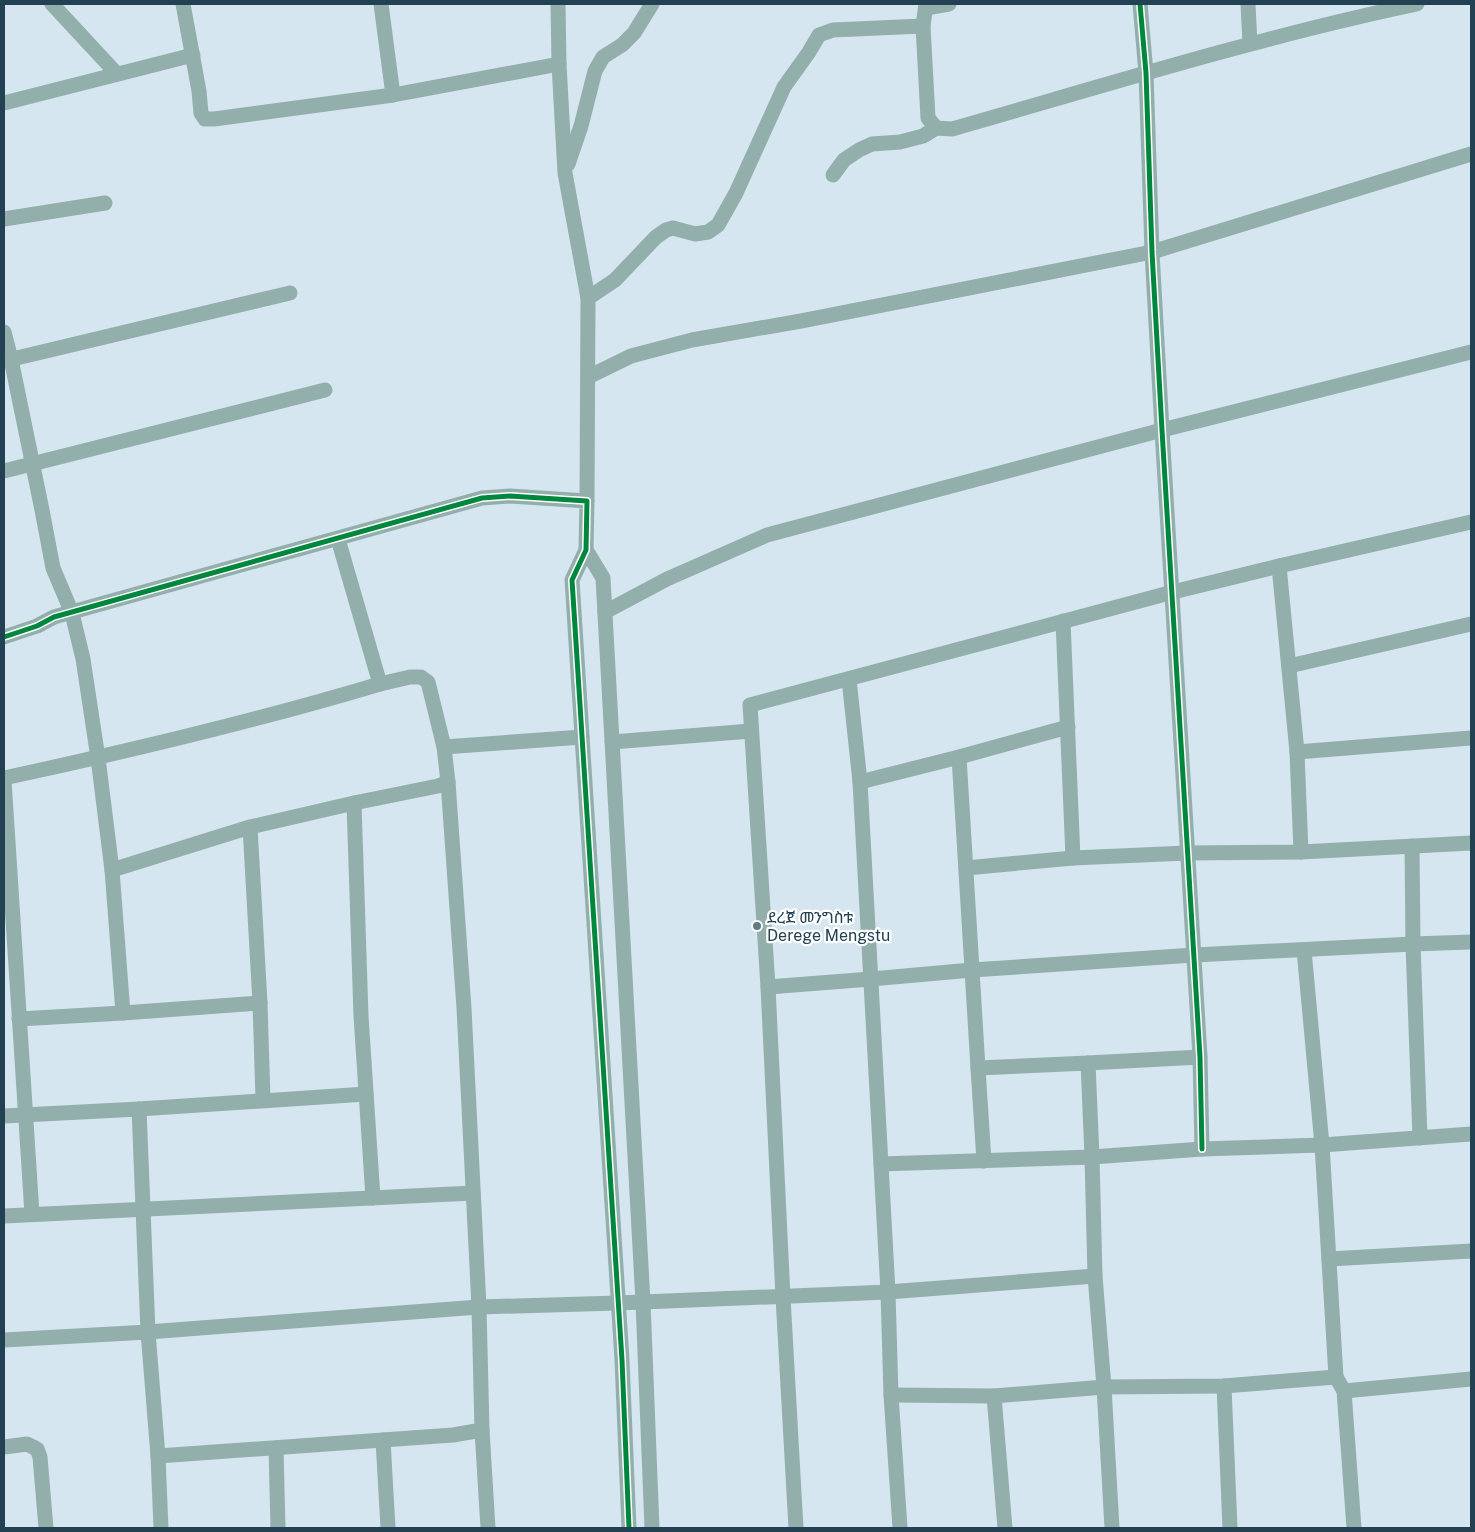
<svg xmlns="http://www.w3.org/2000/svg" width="1475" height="1532" font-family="'Public Sans','Noto Sans Ethiopic',sans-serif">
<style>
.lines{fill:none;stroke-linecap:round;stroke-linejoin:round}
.street{stroke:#93afab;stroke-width:15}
.cycleway-casing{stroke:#fff;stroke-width:8}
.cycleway{stroke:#00873e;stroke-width:5}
.poi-dot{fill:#617b89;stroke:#fff;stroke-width:2}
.labels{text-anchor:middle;stroke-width:4.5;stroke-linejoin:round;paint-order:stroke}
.poi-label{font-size:16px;fill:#224152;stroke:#fff;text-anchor:start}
</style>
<rect width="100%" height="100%" fill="#d6e6f0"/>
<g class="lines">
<g class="street">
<polyline points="52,4 117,74"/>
<polyline points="183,4 199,91 201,113 205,119 214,119 393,95 559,64"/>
<polyline points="381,4 393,95"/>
<polyline points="558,4 559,64 565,173 588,298"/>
<path d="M926,4L923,26L928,118L936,128L952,129C1106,85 1260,37 1417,4"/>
<polyline points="1140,4 1146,73 1152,252 1162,430 1200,1057 1202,1149"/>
<polyline points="1248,4 1250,44"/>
<polyline points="926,8 949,4"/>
<polyline points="4,103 193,55"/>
<polyline points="568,164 581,126 595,71 603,57 622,45 634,33 652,4"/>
<polyline points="833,175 844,160 859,150 872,144 900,142 923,136 936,128"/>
<polyline points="4,219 105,203"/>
<polyline points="4,332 11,359 42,510 53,568 72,613 83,659 98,758 112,870 123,1013"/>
<polyline points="4,361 290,293"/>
<polyline points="588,377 631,356 692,340 801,321 1152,252 1471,154"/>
<polyline points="4,471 325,390"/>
<polyline points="587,501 588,298 615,280 656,237 666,230 673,228 695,234 708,232 718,225 736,193 784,87 809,52 819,35 833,30 923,26"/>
<polyline points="586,550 603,578 643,1302 652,1528"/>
<polyline points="1279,566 1297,752 1301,852"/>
<polyline points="605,612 667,579 767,535 1162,430 1471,352"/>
<polyline points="1063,621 1073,858 1187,853 1301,852 1471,843"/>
<polyline points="4,637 37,626 54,617 482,498 510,496 587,501 586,550 572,580 622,1360 629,1528"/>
<polyline points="1289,666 1471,624"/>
<polyline points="849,679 860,782 888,1292 891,1395 900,1528"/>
<polyline points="612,742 751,731"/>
<polyline points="444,747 582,737"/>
<polyline points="1297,752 1471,738"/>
<path d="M4,778C130,751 256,721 380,684L338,539"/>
<polyline points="4,780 32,1214"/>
<polyline points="860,782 959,757 1068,727"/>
<polyline points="354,803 361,1016 373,1198"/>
<polyline points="250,827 260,1003 263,1100"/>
<polyline points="1412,846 1413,944 1420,1138"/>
<polyline points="966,868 1073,858"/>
<polyline points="112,870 250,827 354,803 438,786 448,782"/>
<polyline points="1304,950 1322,1145 1471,1134"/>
<polyline points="768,987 871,979 972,970 1194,955 1413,944 1471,942"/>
<polyline points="19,1019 123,1013 260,1003"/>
<polyline points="1088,1063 1200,1057"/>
<polyline points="978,1068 984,1161"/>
<polyline points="139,1109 148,1332 158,1456 161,1528"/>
<polyline points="4,1116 139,1109 366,1094"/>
<polyline points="881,1164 1092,1157 1088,1063 978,1068 959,757"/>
<polyline points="4,1216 473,1193"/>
<polyline points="1329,1259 1471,1251"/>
<polyline points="4,1340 148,1332 479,1307 618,1303 888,1292 1095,1276"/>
<polyline points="1224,1386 1230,1528"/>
<polyline points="1344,1391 1471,1379"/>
<polyline points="891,1395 994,1396 1104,1387 1224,1386 1336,1377 1344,1391 1354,1528"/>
<polyline points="994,1396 1005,1528"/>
<polyline points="482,1430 488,1528"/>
<polyline points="383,1440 388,1528"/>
<polyline points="4,1447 27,1444 37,1449 40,1457 46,1528"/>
<polyline points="276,1448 278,1528"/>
<polyline points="158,1456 383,1440 453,1435 482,1430 479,1307 464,1008 448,782 444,747 428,682 421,677 410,677 380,684"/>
<polyline points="796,1528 783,1297 768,987 750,705 1173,592 1279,566 1471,522"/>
<polyline points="1112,1528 1104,1387 1095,1276 1092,1157 1202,1149 1322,1145 1336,1377"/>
</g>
<g class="cycleway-casing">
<g id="cycleway">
<polyline points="1140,4 1146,73 1152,252 1162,430 1200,1057 1202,1149"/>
<polyline points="4,637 37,626 54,617 482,498 510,496 587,501 586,550 572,580 622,1360 629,1528"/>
</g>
</g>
<use href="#cycleway" class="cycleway"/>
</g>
<circle class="poi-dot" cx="757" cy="926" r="5"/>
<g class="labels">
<g class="poi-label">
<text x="767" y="923">ደረጀ መንግስቱ<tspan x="767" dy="18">Derege Mengstu</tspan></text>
</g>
</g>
<rect width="1475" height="1532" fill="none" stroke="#224152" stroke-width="10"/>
</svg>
